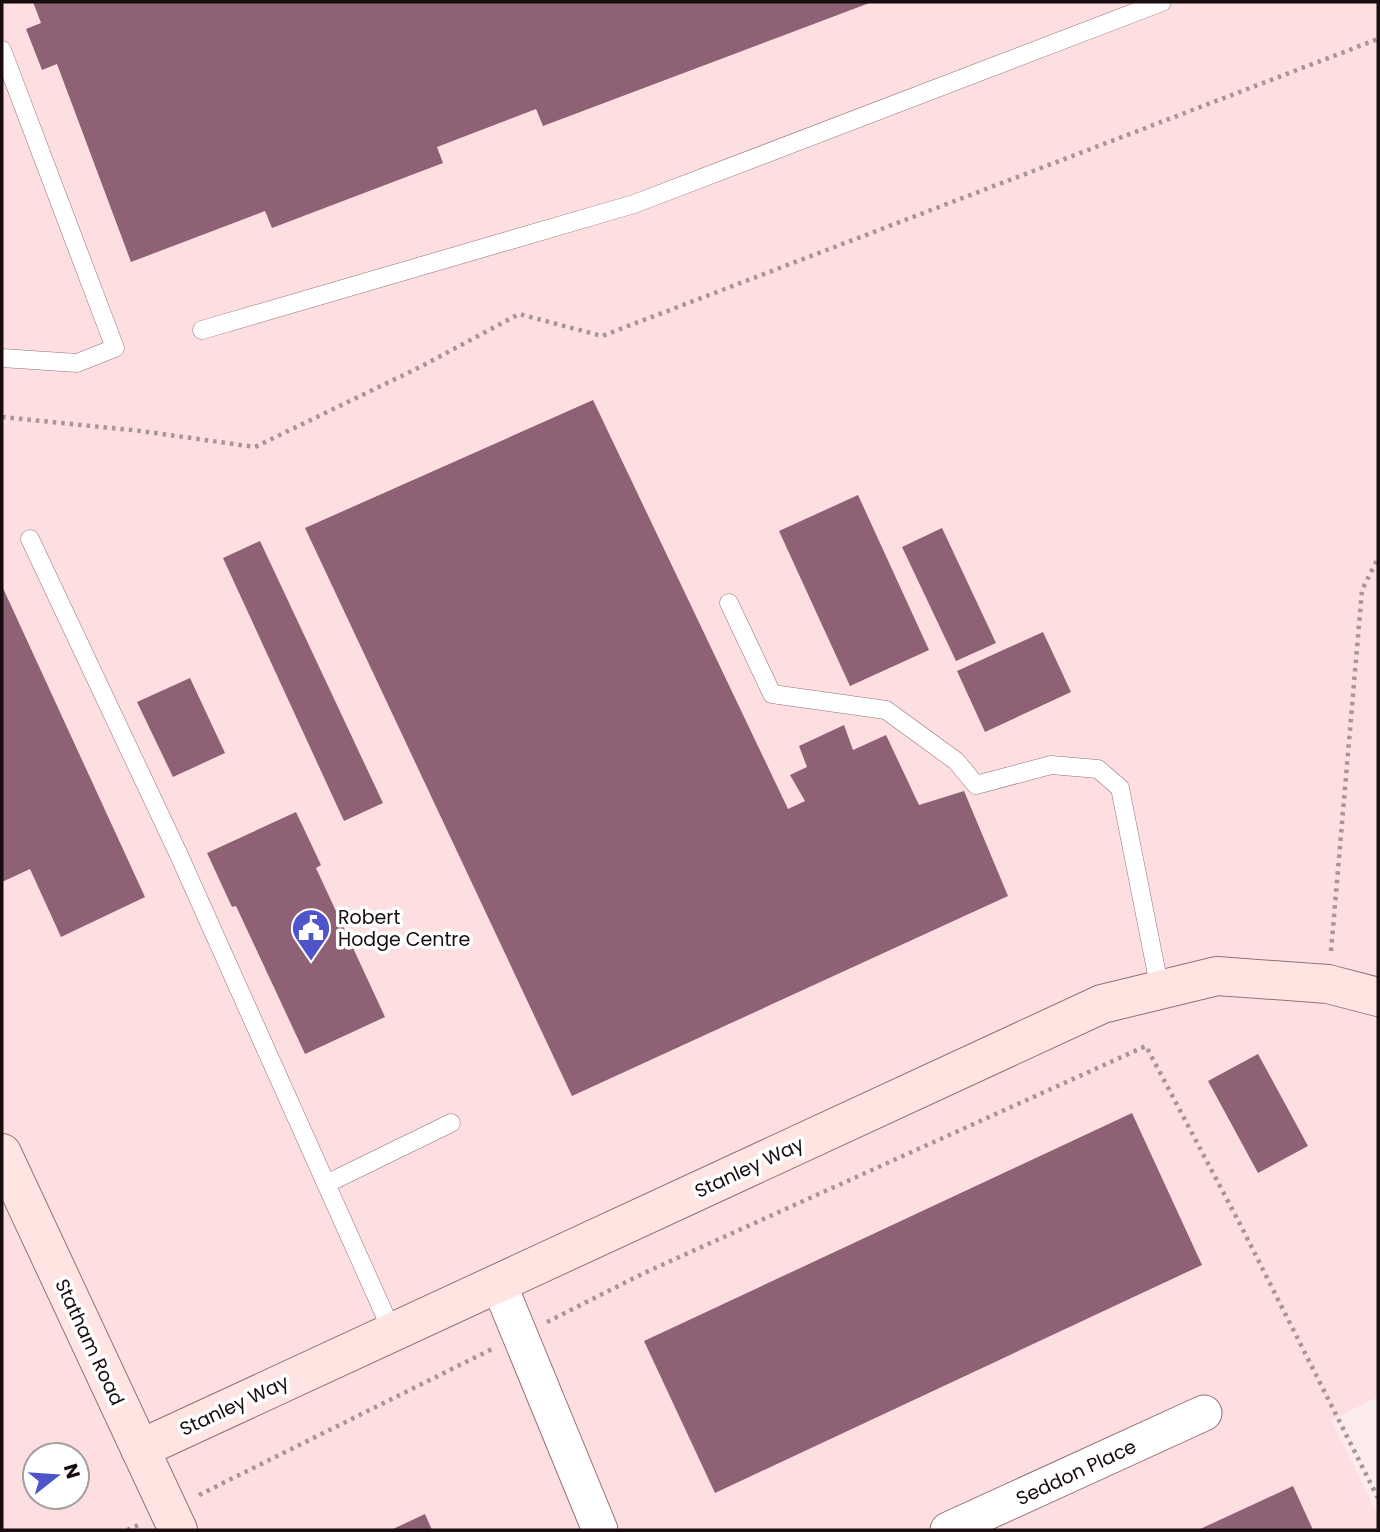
<svg xmlns="http://www.w3.org/2000/svg" width="1380" height="1532" font-family="Poppins,sans-serif">
<style>
.built{fill:#fddee1;fill-rule:evenodd}
.building{fill:#8f6175}
.lines{fill:none;stroke-linecap:round;stroke-linejoin:round}
.lane-casing{stroke:#957074;stroke-width:19}
.street-casing{stroke:#957074;stroke-width:37}
.secondary-casing{stroke:#957074;stroke-width:40}
.path{stroke:#a59698;stroke-width:4.5;stroke-dasharray:3.5 5;stroke-linecap:butt}
.lane{stroke:#fff;stroke-width:18}
.street{stroke:#fff;stroke-width:35}
.secondary{stroke:#fee5e1;stroke-width:38}
.labels{text-anchor:middle;stroke-width:7;stroke-linejoin:round;paint-order:stroke}
.poi-label{font-size:19px;fill:#190c0e;stroke:#fff;text-anchor:start}
.street-label{font-size:19px;fill:#190c0e;stroke:#fff}
</style>
<rect width="100%" height="100%" fill="#fcebed"/>
<path class="built" d="M2,2H1378V1397L1331,1420L1378,1515V1530H2ZM35,1455H77V1497H35Z"/>
<g class="building">
<polygon points="33,2 872,2 543,126 536,109 437,147 443,163 272,228 265,211 131,262 57,64 42,70 26,29 41,23"/>
<polygon points="593,400 788,809 805,801 790,775 807,767 799,746 844,725 853,750 886,735 919,805 964,791 1008,896 572,1096 305,528"/>
<polygon points="858,495 929,650 850,686 779,531"/>
<polygon points="942,528 996,643 956,661 902,547"/>
<polygon points="260,541 383,803 344,821 223,558"/>
<polygon points="2,586 145,897 61,937 30,869 2,882"/>
<polygon points="1043,632 1071,692 985,732 957,671"/>
<polygon points="190,678 225,753 173,777 137,702"/>
<polygon points="296,812 321,865 316,868 385,1017 305,1054 236,906 232,907 207,853"/>
<polygon points="1258,1054 1308,1146 1258,1173 1208,1081"/>
<polygon points="1132,1113 1202,1265 715,1493 644,1341"/>
<polygon points="1293,1486 1313,1530 1198,1530"/>
<polygon points="425,1514 432,1530 391,1530"/>
</g>
<g class="lines">
<g class="lane-casing">
<g id="lane">
<polyline points="2,50 115,348 77,363 2,358"/>
<polyline points="202,330 634,204 1162,2"/>
<polyline points="30,539 178,853 392,1331"/>
<polyline points="729,603 772,694 886,710 956,761 976,785 1051,765 1098,769 1120,788 1160,990"/>
<polyline points="326,1184 451,1123"/>
</g>
</g>
<g class="street-casing">
<g id="street">
<polyline points="498,1282 600,1530"/>
<polyline points="948,1530 1204,1413"/>
</g>
</g>
<g class="secondary-casing">
<g id="secondary">
<polyline points="2,1153 178,1530"/>
<polyline points="140,1449 1102,1004 1217,976 1328,984 1378,997"/>
</g>
</g>
<g class="path">
<polyline points="2,417 141,431 255,447 420,367 519,314 602,336 1378,39"/>
<polyline points="1331,951 1362,590 1378,558"/>
<polyline points="547,1322 642,1274 1146,1046 1241,1226 1378,1498"/>
<polyline points="199,1495 492,1349"/>
<polyline points="127,1530 141,1524"/>
</g>
<use href="#lane" class="lane"/>
<use href="#street" class="street"/>
<use href="#secondary" class="secondary"/>
</g>
<defs>
<g id="civic-pin" transform="scale(2.0125)"><path d="M0 17L-7.5 6A9.5 9.5 0 1 1 7.5 6Z" fill="#4e54ca" stroke="#fff"/><path d="M-.6-6.5H3V-4.5H.6V-3L4-1V1h2V6H-6V1h2V-1L-.6-3ZM-1.2 2.5V6h2.4V2.5Z" fill="#fff"/></g>
</defs>
<g fill-rule="evenodd">
<use href="#civic-pin" x="311" y="928"/>
</g>
<g class="labels">
<g class="poi-label">
<text x="338" y="924">Robert<tspan x="338" dy="22">Hodge Centre</tspan></text>
</g>
<g class="street-label">
<text transform="translate(749 1167) rotate(-25)" y="7">Stanley Way</text>
<text transform="translate(90 1342) rotate(65)" y="7">Statham Road</text>
<text transform="translate(234 1405) rotate(-25)" y="7">Stanley Way</text>
<text transform="translate(1076 1472) rotate(-25)" y="7">Seddon Place</text>
</g>
</g>
<rect width="1380" height="1532" fill="none" stroke="#190c0e" stroke-width="7"/>
<g transform="translate(56 1476) rotate(73)"><circle r="33" fill="#ffffff" stroke="#a39e9f" stroke-width="2"/>
<path d="M0-5L12 26L0 18L-12 26Z" fill="#4e54ca"/>
<text y="-10" font-size="19" font-weight="bold" text-anchor="middle" fill="#190c0e">N</text>
</g>
</svg>
